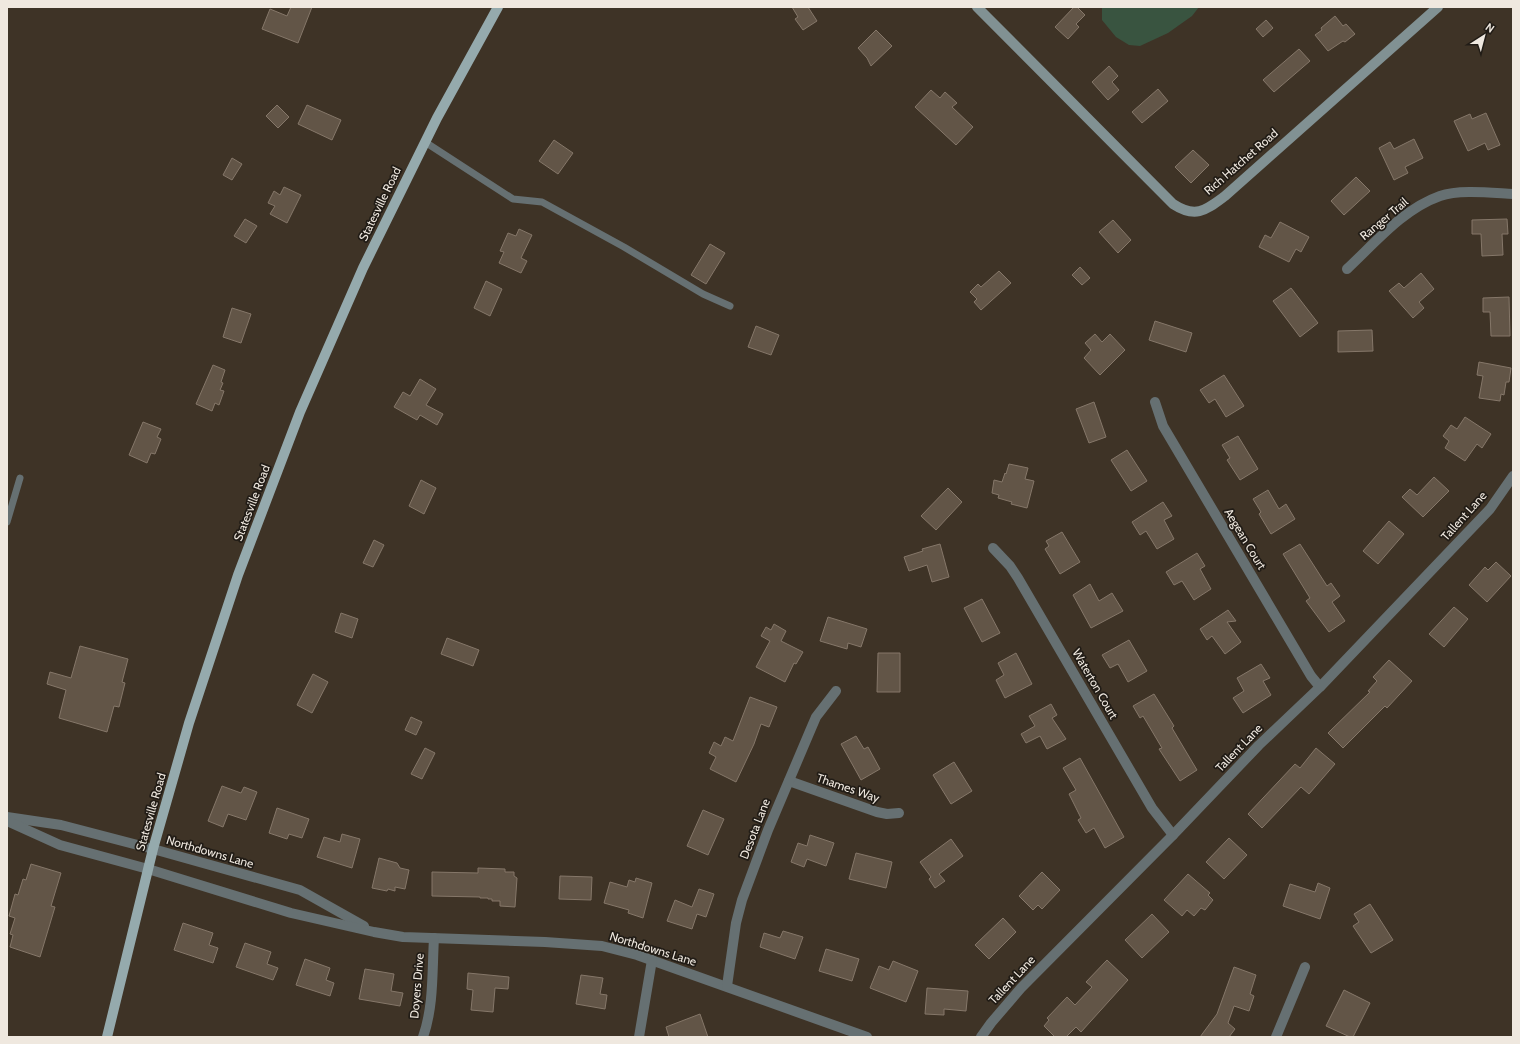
<svg xmlns="http://www.w3.org/2000/svg" width="1520" height="1044" font-family="Cabin,sans-serif">
<style>
.green{fill:#395440}
.building{fill:#625547;stroke:#857769}
.lines{fill:none;stroke-linecap:round;stroke-linejoin:round}
.lane{stroke:#667072;stroke-width:7}
.street{stroke:#667072;stroke-width:10}
.secondary{stroke:#819193;stroke-width:10}
.primary{stroke:#95aaad;stroke-width:10}
.labels{text-anchor:middle;stroke-width:3.5;stroke-linejoin:round;paint-order:stroke}
.street-label{font-size:12px;fill:#efe8df;stroke:#211c16}
</style>
<rect width="100%" height="100%" fill="#3e3326"/>
<polygon class="green" points="1102,7 1199,7 1192,16 1168,33 1140,46 1129,45 1116,37 1102,20"/>
<g class="building">
<polygon points="291,7 312,7 298,43 262,29 270,9 287,16"/>
<polygon points="792,7 808,7 817,21 803,30 795,19 798,17"/>
<polygon points="1074,7 1077,7 1085,15 1076,24 1079,27 1068,39 1055,27"/>
<polygon points="1335,16 1343,26 1346,24 1355,34 1345,42 1343,41 1328,51 1315,35 1322,30 1321,28"/>
<polygon points="1266,20 1273,28 1263,37 1256,29"/>
<polygon points="876,30 892,46 871,66 867,58 858,48"/>
<polygon points="1299,49 1310,61 1274,92 1263,80"/>
<polygon points="1109,66 1118,76 1112,82 1119,90 1108,100 1092,82"/>
<polygon points="1158,89 1168,101 1142,123 1132,112"/>
<polygon points="931,90 940,98 945,92 957,103 952,107 973,127 956,145 915,107"/>
<polygon points="277,105 289,117 278,128 266,116"/>
<polygon points="307,105 341,120 332,140 298,124"/>
<polygon points="1486,113 1500,145 1488,150 1485,143 1468,151 1454,121 1470,114 1472,119"/>
<polygon points="1414,139 1423,158 1405,167 1408,173 1394,180 1379,148 1390,142 1394,149"/>
<polygon points="554,140 573,153 558,174 539,161"/>
<polygon points="1193,150 1209,165 1191,183 1175,167"/>
<polygon points="232,158 242,164 232,180 223,175"/>
<polygon points="1356,177 1370,191 1344,215 1331,201"/>
<polygon points="284,187 301,195 287,223 270,214 275,206 268,203 274,191 280,195"/>
<polygon points="245,219 257,226 246,243 234,236"/>
<polygon points="1507,219 1508,234 1502,234 1503,255 1482,256 1481,234 1472,234 1472,220"/>
<polygon points="1113,220 1131,240 1118,253 1099,232"/>
<polygon points="1280,222 1309,237 1301,252 1296,249 1289,262 1259,247 1265,235 1271,238"/>
<polygon points="519,229 532,235 521,258 527,261 521,273 499,263 504,252 500,251 508,233 516,236"/>
<polygon points="710,244 725,253 706,284 691,275"/>
<polygon points="1080,267 1090,278 1082,285 1072,275"/>
<polygon points="999,271 1011,283 981,310 974,302 977,299 970,292 978,284 981,287"/>
<polygon points="1421,273 1434,289 1419,302 1424,308 1413,318 1389,291 1399,283 1404,288"/>
<polygon points="486,281 502,289 490,316 474,308"/>
<polygon points="1291,288 1318,323 1300,337 1273,301"/>
<polygon points="1509,297 1510,336 1491,336 1490,312 1483,312 1483,298"/>
<polygon points="232,308 251,314 241,343 223,337"/>
<polygon points="1155,321 1192,333 1186,352 1149,340"/>
<polygon points="756,326 779,335 771,355 748,347"/>
<polygon points="1372,330 1373,351 1338,352 1338,331"/>
<polygon points="1095,334 1102,342 1110,334 1125,350 1100,375 1084,358 1091,350 1085,343"/>
<polygon points="1479,362 1511,368 1509,382 1506,382 1504,395 1501,394 1500,401 1479,398 1483,376 1477,375"/>
<polygon points="213,365 225,370 221,382 223,383 220,390 224,391 219,405 215,403 212,411 196,404"/>
<polygon points="1224,375 1244,406 1226,417 1215,399 1209,403 1200,390"/>
<polygon points="420,379 436,389 426,405 443,414 437,425 420,415 417,420 394,407 403,392 410,396"/>
<polygon points="1094,402 1106,437 1089,443 1076,409"/>
<polygon points="1465,417 1491,434 1482,448 1477,444 1465,461 1445,448 1449,441 1443,436 1451,425 1457,429"/>
<polygon points="143,422 161,429 157,437 161,439 155,454 151,453 147,463 129,455"/>
<polygon points="1238,436 1258,469 1240,480 1227,460 1230,458 1222,445"/>
<polygon points="1127,450 1147,481 1131,491 1111,460"/>
<polygon points="1009,464 1028,468 1025,479 1034,481 1027,508 1011,504 1012,502 998,498 999,495 992,493 994,480 1002,482 1005,473 1006,474"/>
<polygon points="1434,477 1449,491 1423,517 1402,497 1410,489 1417,495"/>
<polygon points="421,480 436,488 424,514 409,506"/>
<polygon points="948,488 962,502 936,530 921,516"/>
<polygon points="1268,490 1279,509 1286,504 1295,519 1271,534 1259,514 1261,512 1253,499"/>
<polygon points="1163,502 1172,516 1164,520 1174,539 1157,549 1146,531 1140,535 1132,522"/>
<polygon points="1389,521 1404,534 1378,564 1363,551"/>
<polygon points="1062,532 1080,562 1060,574 1045,549 1049,546 1046,541"/>
<polygon points="374,540 384,545 373,567 363,563"/>
<polygon points="940,544 949,577 932,582 927,565 909,571 904,557 923,551 922,549"/>
<polygon points="1300,544 1327,586 1331,583 1340,596 1332,602 1345,621 1329,632 1306,601 1310,598 1283,554"/>
<polygon points="1197,553 1205,566 1200,569 1211,589 1194,600 1182,581 1174,585 1166,572"/>
<polygon points="1496,562 1511,576 1487,602 1469,585 1485,567 1488,570"/>
<polygon points="1090,584 1099,601 1112,593 1123,611 1091,628 1073,595"/>
<polygon points="982,599 1000,633 982,642 964,608"/>
<polygon points="1454,607 1468,619 1444,647 1429,634"/>
<polygon points="1228,610 1236,621 1227,622 1241,642 1225,654 1212,636 1207,640 1200,629"/>
<polygon points="341,613 358,619 352,638 335,632"/>
<polygon points="828,617 867,629 861,647 848,643 847,649 820,641"/>
<polygon points="774,624 786,631 781,641 803,652 796,664 794,663 785,682 756,667 770,641 761,636 766,627 771,630"/>
<polygon points="447,638 479,650 473,666 441,654"/>
<polygon points="1129,640 1147,671 1128,682 1118,664 1110,668 1102,655"/>
<polygon points="80,646 128,659 122,682 125,683 119,707 114,706 107,732 59,718 66,690 47,684 50,672 71,678"/>
<polygon points="878,653 900,653 900,692 877,692"/>
<polygon points="1016,653 1032,684 1005,698 996,680 1004,675 998,663"/>
<polygon points="1389,660 1412,681 1387,708 1385,706 1343,748 1328,733 1370,692 1368,691 1377,681 1373,677"/>
<polygon points="1261,664 1270,678 1263,681 1271,695 1243,713 1233,698 1244,691 1237,678"/>
<polygon points="313,674 328,682 312,713 297,705"/>
<polygon points="1154,694 1174,726 1172,728 1197,770 1180,781 1159,749 1162,748 1143,716 1140,718 1133,706"/>
<polygon points="750,697 777,707 769,727 761,724 754,744 736,782 710,769 716,757 709,753 714,742 721,746 725,737 733,741"/>
<polygon points="1051,704 1057,715 1052,718 1066,739 1047,749 1040,736 1026,743 1021,734 1035,726 1029,716"/>
<polygon points="411,717 422,722 416,735 405,730"/>
<polygon points="856,736 864,749 868,747 880,769 861,780 841,744"/>
<polygon points="425,748 435,753 422,779 411,774"/>
<polygon points="1316,748 1335,764 1309,794 1301,787 1262,828 1248,814 1295,764 1300,768"/>
<polygon points="1080,758 1124,837 1105,848 1094,828 1086,833 1078,820 1081,818 1069,794 1076,790 1063,768"/>
<polygon points="954,762 972,791 951,804 933,775"/>
<polygon points="222,786 241,793 244,787 257,792 246,820 228,814 223,827 208,821"/>
<polygon points="277,808 309,819 302,838 289,834 287,839 269,833"/>
<polygon points="703,810 724,819 708,855 687,846"/>
<polygon points="342,834 360,839 352,868 317,857 324,837 340,842"/>
<polygon points="810,835 834,843 826,866 807,859 804,867 791,862 798,843 807,846"/>
<polygon points="1229,838 1247,855 1224,879 1206,862"/>
<polygon points="951,839 963,856 939,874 945,881 935,888 929,879 931,877 920,862"/>
<polygon points="856,853 892,862 886,888 849,879"/>
<polygon points="379,858 397,863 400,868 409,870 405,889 395,887 395,891 388,889 387,891 372,888"/>
<polygon points="31,864 61,873 51,906 55,907 40,957 10,947 13,935 10,934 15,918 9,916 15,894 18,895 23,879 26,880"/>
<polygon points="478,868 505,869 505,872 514,872 514,876 517,878 515,907 500,906 500,901 492,901 492,899 488,899 488,898 480,898 480,897 432,896 432,872 478,873"/>
<polygon points="1042,872 1060,890 1042,909 1038,905 1033,910 1019,896"/>
<polygon points="1188,874 1210,893 1208,895 1213,900 1205,910 1201,908 1194,916 1187,910 1182,916 1164,900"/>
<polygon points="560,876 592,877 591,900 559,899"/>
<polygon points="636,878 652,883 643,918 628,913 629,910 604,903 610,882 627,887 629,880 635,882"/>
<polygon points="1318,883 1330,888 1320,919 1283,906 1290,884 1315,892"/>
<polygon points="699,889 714,894 706,917 697,914 692,929 667,921 675,900 692,907"/>
<polygon points="1370,904 1393,940 1371,953 1353,926 1359,922 1354,914"/>
<polygon points="1152,914 1169,932 1142,958 1125,940"/>
<polygon points="1003,918 1016,932 989,959 975,945"/>
<polygon points="183,923 213,933 209,945 218,948 213,963 174,950"/>
<polygon points="783,931 803,937 795,959 760,947 764,933 780,938"/>
<polygon points="245,943 271,952 267,964 278,968 273,980 236,967"/>
<polygon points="826,949 859,959 852,981 819,971"/>
<polygon points="305,959 330,968 326,980 334,983 330,996 296,985"/>
<polygon points="1107,960 1128,980 1081,1032 1076,1027 1066,1037 1055,1037 1044,1026 1049,1020 1047,1018 1067,997 1075,1005 1092,987 1086,982"/>
<polygon points="893,961 918,971 906,1002 870,988 879,966 889,970"/>
<polygon points="1234,967 1256,975 1250,994 1254,996 1249,1011 1234,1006 1228,1023 1235,1029 1229,1037 1200,1037 1217,1014"/>
<polygon points="365,969 394,974 391,991 403,993 400,1006 359,999"/>
<polygon points="468,973 509,977 508,989 495,988 493,1012 471,1010 473,990 467,989"/>
<polygon points="581,975 603,978 600,994 607,995 605,1009 576,1004"/>
<polygon points="927,988 968,991 966,1011 944,1009 944,1015 925,1014"/>
<polygon points="1344,990 1370,1003 1353,1037 1350,1037 1326,1026"/>
<polygon points="700,1014 708,1037 669,1037 666,1027"/>
</g>
<g class="lines">
<g class="lane">
<polyline points="425,142 513,199 542,202 624,247 703,294 730,306"/>
<polyline points="7,522 20,478"/>
</g>
<g class="street">
<path d="M1347,269C1375,243 1403,209 1440,196C1459,189 1493,193 1513,194"/>
<polyline points="1155,402 1163,426 1311,676 1320,687"/>
<polyline points="993,548 1010,566 1018,578 1152,808 1173,835"/>
<polyline points="789,781 877,812 887,814 899,813"/>
<polyline points="7,817 61,825 153,849 300,890 364,926"/>
<polyline points="7,821 60,845 148,869 291,913 374,932 403,937 545,942 602,946 637,955 867,1037"/>
<polyline points="727,986 736,923 742,900 768,830 810,731 816,717 836,691"/>
<path d="M423,1037C434,1006 432,971 434,938"/>
<polyline points="639,1037 652,960"/>
<polyline points="981,1037 991,1023 1021,988 1173,835 1259,745 1320,687 1490,509 1513,476"/>
<polyline points="1276,1037 1305,967"/>
</g>
<path class="secondary" d="M977,7L1173,204C1196,219 1206,210 1225,196L1438,7"/>
<polyline class="primary" points="107,1037 153,849 189,723 238,575 300,412 363,268 437,118 498,7"/>
</g>
<g class="labels">
<g class="street-label">
<text transform="translate(1241 162) rotate(-41)" y="4">Rich Hatchet Road</text>
<text transform="translate(380 204) rotate(-64)" y="4">Statesville Road</text>
<text transform="translate(1384 219) rotate(-40)" y="4">Ranger Trail</text>
<text transform="translate(252 503) rotate(-69)" y="4">Statesville Road</text>
<text transform="translate(1464 516) rotate(-48)" y="4">Tallent Lane</text>
<text transform="translate(1245 539) rotate(59)" y="4">Aegean Court</text>
<text transform="translate(1095 684) rotate(60)" y="4">Waterton Court</text>
<text transform="translate(1239 748) rotate(-46)" y="4">Tallent Lane</text>
<text transform="translate(848 788) rotate(19)" y="4">Thames Way</text>
<text transform="translate(151 812) rotate(-74)" y="4">Statesville Road</text>
<text transform="translate(755 829) rotate(-69)" y="4">Desota Lane</text>
<text transform="translate(210 852) rotate(16)" y="4">Northdowns Lane</text>
<text transform="translate(653 949) rotate(17)" y="4">Northdowns Lane</text>
<text transform="translate(1012 980) rotate(-47)" y="4">Tallent Lane</text>
<text transform="translate(417 986) rotate(-85)" y="4">Doyers Drive</text>
</g>
</g>
<rect width="1520" height="1044" fill="none" stroke="#efe8df" stroke-width="16"/>
<g transform="translate(1484 36) rotate(36)" stroke="#211c16" stroke-width="3" paint-order="stroke">
<path d="M0-3L7 15L0 10L-7 15Z" fill="#efe8df"/>
<text y="-6" font-size="11" font-weight="bold" text-anchor="middle" fill="#efe8df">N</text>
</g>
</svg>
